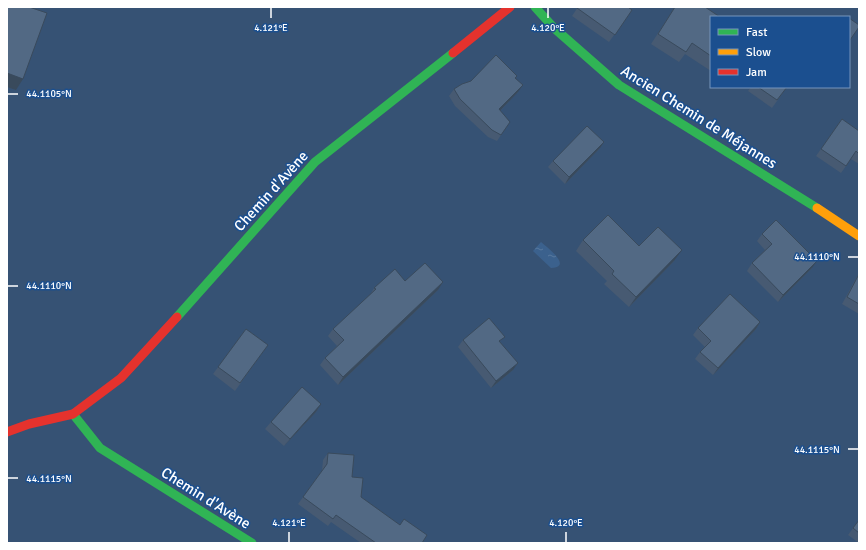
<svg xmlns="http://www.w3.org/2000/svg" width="866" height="550" font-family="Signika,sans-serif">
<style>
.water{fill:url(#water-ripples)}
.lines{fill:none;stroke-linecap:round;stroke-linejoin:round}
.fast{stroke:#30b455;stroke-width:9}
.slow{stroke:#ff9f0a;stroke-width:9}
.jam{stroke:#e5322d;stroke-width:9}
.wall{fill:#475a72}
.shaded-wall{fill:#394a5c}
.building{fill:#526984;stroke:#394a5c}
.ticks{fill:none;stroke:#fff;stroke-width:1.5}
.labels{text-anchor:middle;stroke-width:3;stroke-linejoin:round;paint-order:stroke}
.street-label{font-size:15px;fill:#fff;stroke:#1b4f8f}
.ticks-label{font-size:10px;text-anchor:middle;fill:#fff;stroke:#1b4f8f;stroke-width:3;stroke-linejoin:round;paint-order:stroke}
</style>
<defs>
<pattern id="water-ripples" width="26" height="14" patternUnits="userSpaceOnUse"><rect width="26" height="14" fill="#3b618d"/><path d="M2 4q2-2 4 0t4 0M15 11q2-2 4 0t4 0" fill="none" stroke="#58799e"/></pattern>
</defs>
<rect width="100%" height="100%" fill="#365274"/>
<path class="water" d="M541,242C548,248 573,267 551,268L533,251Z"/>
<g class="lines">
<g class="fast">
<polyline points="535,7 554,28 619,85 817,208"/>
<polyline points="177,317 315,162 453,53"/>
<polyline points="73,414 100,448 252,543"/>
</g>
<polyline class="slow" points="817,208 859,236"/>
<g class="jam">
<polyline points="453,53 510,7"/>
<polyline points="7,432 29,424 73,414 121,378 177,317"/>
</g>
</g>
<g class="wall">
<polygon points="578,7 632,10 609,42 572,16"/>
<polygon points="675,7 705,7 711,17 711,71 685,54 679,62 651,44"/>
<polygon points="516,78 518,92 500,111 501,135 497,141 488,137 455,106 449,96 454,89"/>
<polygon points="751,87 787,87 772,108 748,91"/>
<polygon points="842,119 859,131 859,164 851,159 841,173 816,156"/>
<polygon points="600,148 565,184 548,167 553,161"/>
<polygon points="762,234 812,268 778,302 747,271 752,263 765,250 757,241"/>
<polygon points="583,240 639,246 674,261 629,307 604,284 607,281 576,251"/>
<polygon points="859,273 859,314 842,304"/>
<polygon points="405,281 438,290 338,385 320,365 325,358 337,346 328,336 333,329 370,295 374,288"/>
<polygon points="760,322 756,329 713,375 695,359 700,352 705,347 693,335 698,328"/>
<polygon points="246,329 268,345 235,391 213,374"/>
<polygon points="463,340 501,343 513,370 491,388 458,347"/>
<polygon points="321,404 316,412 284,446 265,429 271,422"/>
<polygon points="328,453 352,477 361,497 422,543 361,543 331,522 328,526 298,504 322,471 323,460"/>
<polygon points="859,520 859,543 848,535"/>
</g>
<g class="shaded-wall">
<polygon points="7,73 23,79 16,90 7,87"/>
<polygon points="523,85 518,92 495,116 499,109"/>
<polygon points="604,142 600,148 565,184 569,177"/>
<polygon points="682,250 674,261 629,307 636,297"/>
<polygon points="817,261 812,268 778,302 783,295"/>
<polygon points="443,282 438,290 338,385 343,377"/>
<polygon points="760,322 756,329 713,375 718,368"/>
<polygon points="518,363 513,370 491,388 496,381"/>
<polygon points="321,404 316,412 284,446 290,439"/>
</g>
<g class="building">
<polygon points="7,7 29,7 47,13 23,79 7,73"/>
<polygon points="578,7 628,7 632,10 615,35 577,8"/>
<polygon points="675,7 705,7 720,17 711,17 711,56 692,43 686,52 658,34"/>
<polygon points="849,18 859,25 859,27 850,40 849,40"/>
<polygon points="496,55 517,76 515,78 523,85 499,109 510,122 501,135 492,130 460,99 454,89 462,84 471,81"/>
<polygon points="758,87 787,87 777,100"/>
<polygon points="842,119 859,131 859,154 856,151 846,166 821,149"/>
<polygon points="587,126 604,142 569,177 553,161"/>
<polygon points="608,215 639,246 658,227 682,250 636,297 612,274 614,271 583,240"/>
<polygon points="776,220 817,261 783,295 752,263 772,244 762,234"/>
<polygon points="425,263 443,282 343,377 325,358 344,340 333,329 376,289 374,288 395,269 405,281"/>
<polygon points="859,274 859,304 847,297"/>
<polygon points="730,294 760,322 718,368 700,352 711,341 698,328"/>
<polygon points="489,318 505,337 499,341 518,363 496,381 463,340"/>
<polygon points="246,329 268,345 240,383 218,367"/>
<polygon points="302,387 321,404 290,439 271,422"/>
<polygon points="328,453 354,455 352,477 363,478 361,497 400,525 404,519 427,535 422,543 376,543 336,515 333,519 303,497 327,464"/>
<polygon points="859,520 859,533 853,528"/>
</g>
<path class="ticks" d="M271,8V18M548,8V18M8,94H18M848,257H858M8,286H18M848,449H858M8,478H18M289,532V542M566,532V542"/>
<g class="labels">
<g class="street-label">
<text transform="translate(699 117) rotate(32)" y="5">Ancien Chemin de Méjannes</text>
<text transform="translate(271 191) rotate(-48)" y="5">Chemin d'Avène</text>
<text transform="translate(206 498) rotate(32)" y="5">Chemin d'Avène</text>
</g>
</g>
<g class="ticks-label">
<text x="271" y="31">4.121°E</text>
<text x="548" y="31">4.120°E</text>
<text x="49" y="97">44.1105°N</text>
<text x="817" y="260">44.1110°N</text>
<text x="49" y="289">44.1110°N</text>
<text x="817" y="453">44.1115°N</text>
<text x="49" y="482">44.1115°N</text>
<text x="289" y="526">4.121°E</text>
<text x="566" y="526">4.120°E</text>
</g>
<rect width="866" height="550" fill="none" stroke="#ffffff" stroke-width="16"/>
<rect x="710" y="16" width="140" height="72" fill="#1b4f8f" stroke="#7695bc"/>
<rect x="718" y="29" width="20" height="6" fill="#30b455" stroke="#7695bc"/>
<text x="746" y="36" font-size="12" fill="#ffffff">Fast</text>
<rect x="718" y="49" width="20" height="6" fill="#ff9f0a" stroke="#7695bc"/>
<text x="746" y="56" font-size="12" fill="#ffffff">Slow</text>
<rect x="718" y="69" width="20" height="6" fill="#e5322d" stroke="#7695bc"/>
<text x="746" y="76" font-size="12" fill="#ffffff">Jam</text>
</svg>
